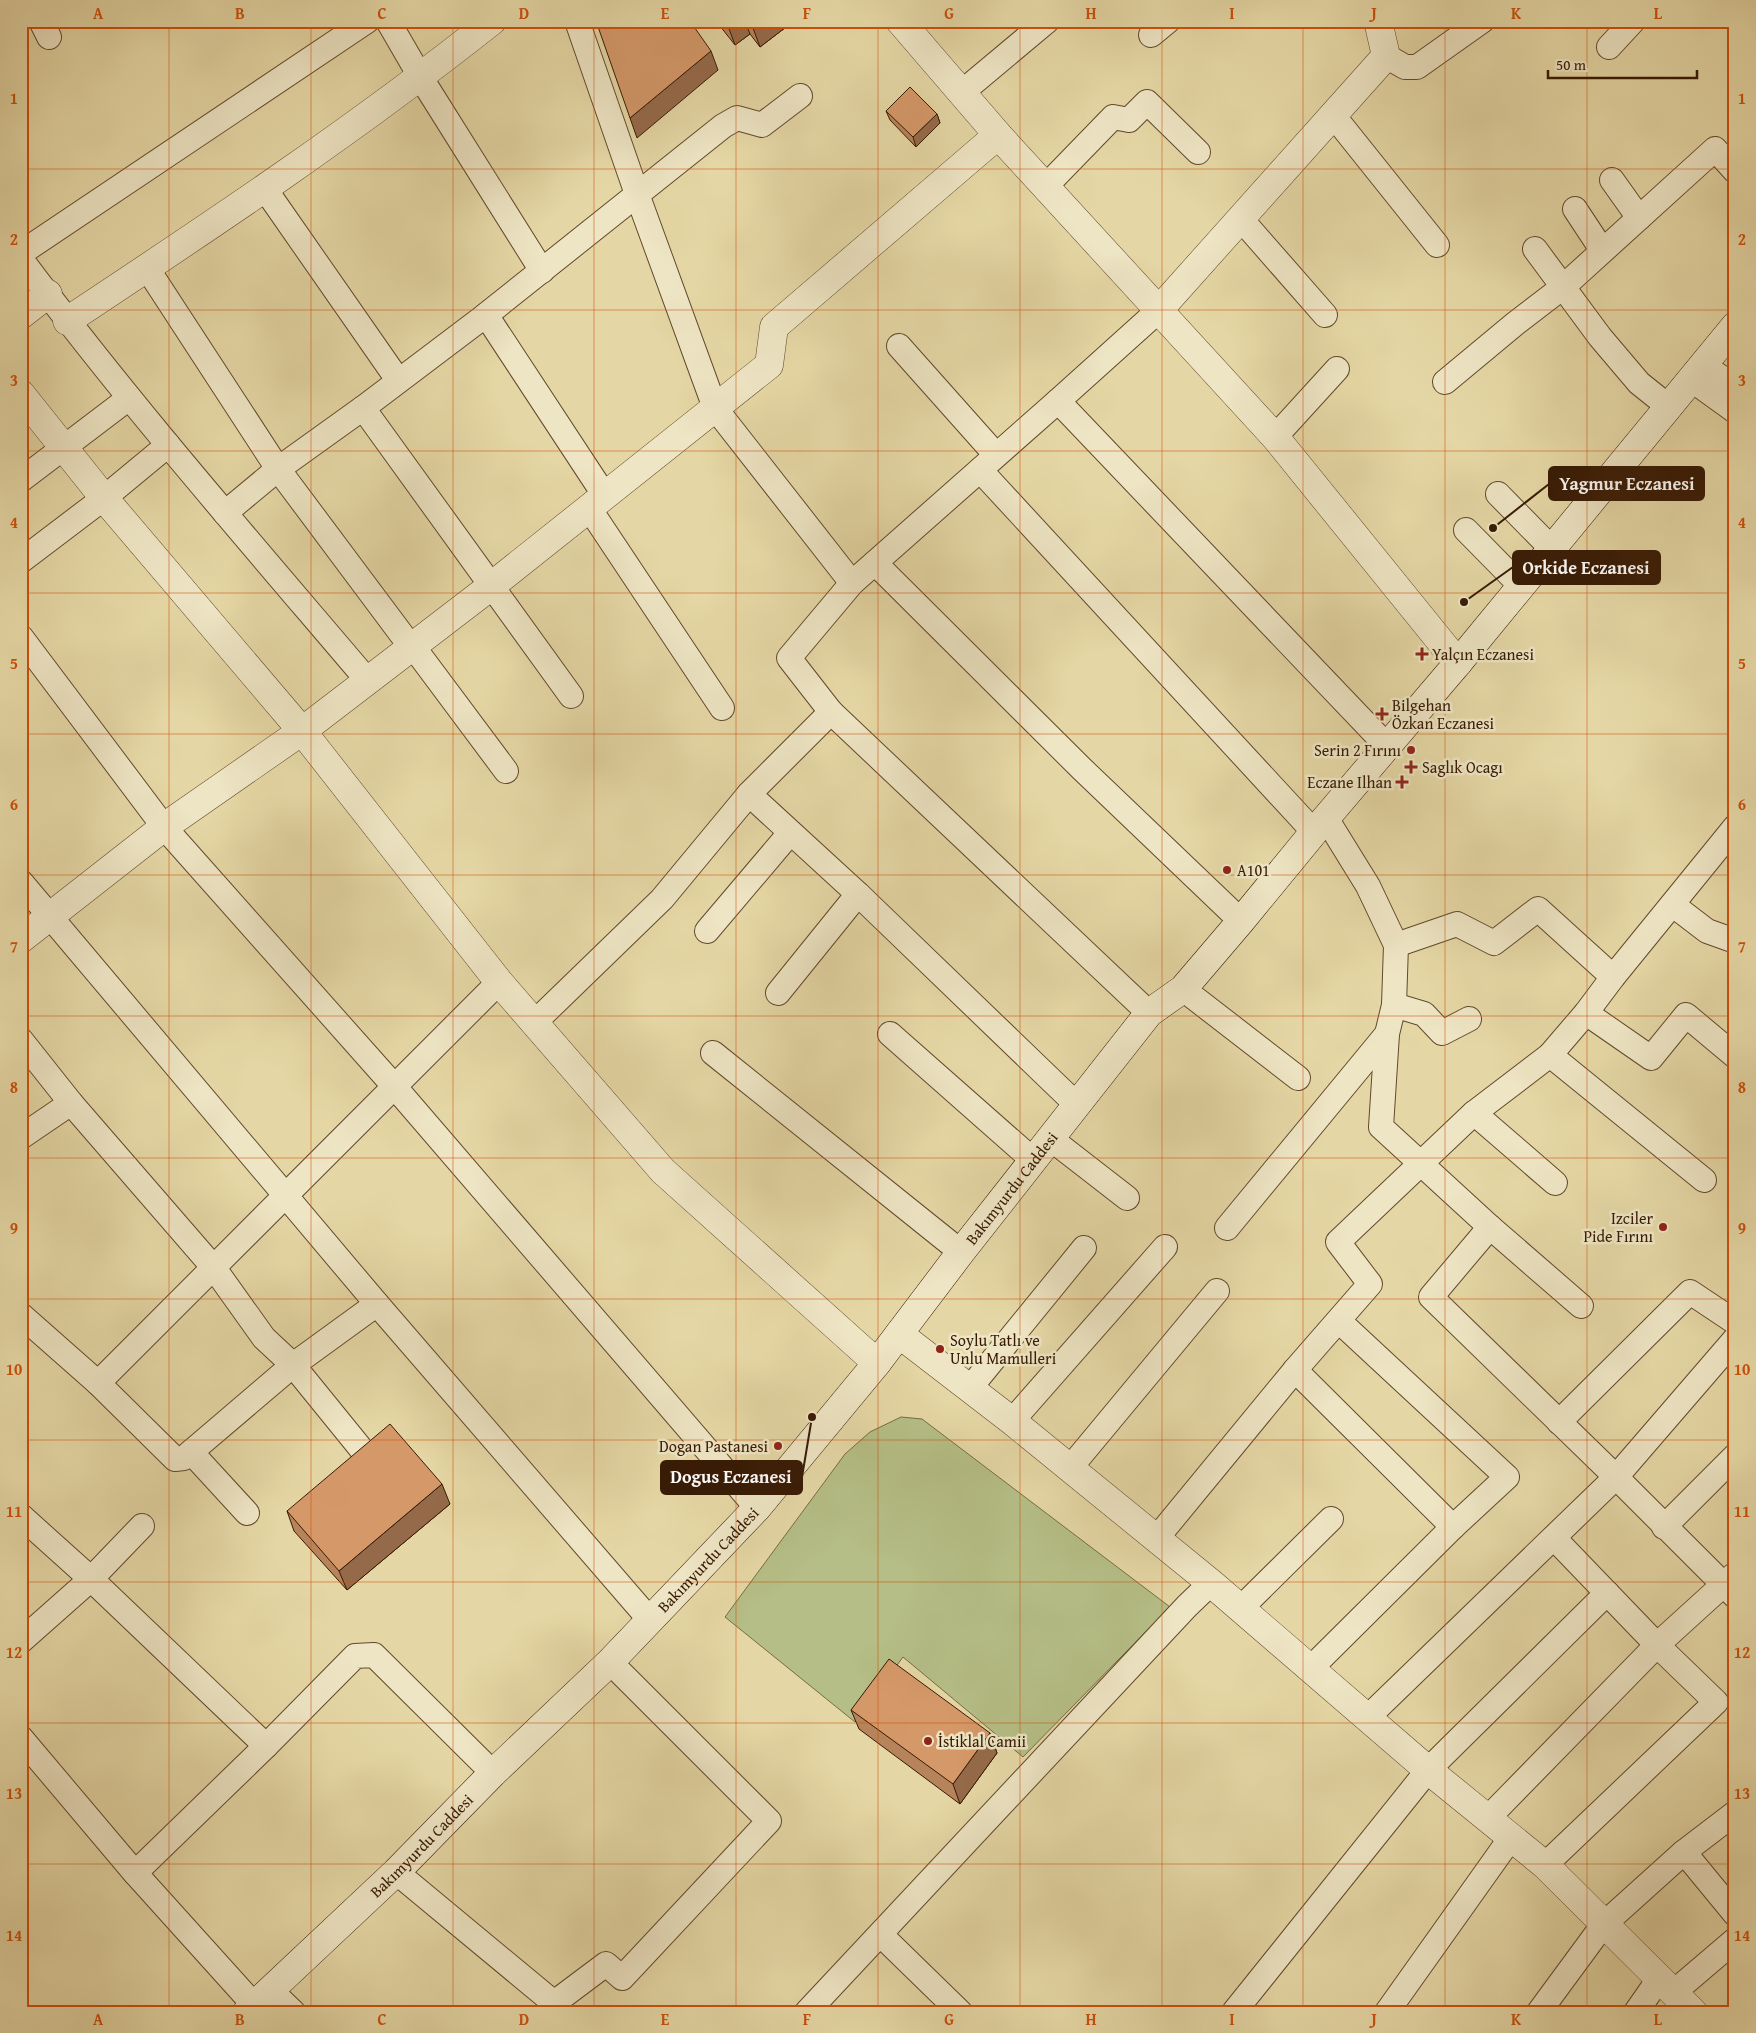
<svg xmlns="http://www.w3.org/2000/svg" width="1756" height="2033" font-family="'Gentium Book Plus',serif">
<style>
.green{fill:#b5be86;stroke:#766c45}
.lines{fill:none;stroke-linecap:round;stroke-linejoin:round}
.minor-casing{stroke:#62492c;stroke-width:26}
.tertiary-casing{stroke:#62492c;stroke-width:29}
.secondary-casing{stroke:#371a04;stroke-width:29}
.minor{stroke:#eee5c4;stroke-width:24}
.tertiary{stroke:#eee5c4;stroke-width:28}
.secondary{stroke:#eee5c4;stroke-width:28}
.wall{fill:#b7835a;stroke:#371a04}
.shaded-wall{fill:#956a4a;stroke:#371a04}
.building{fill:#d59869;stroke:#371a04}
.grid{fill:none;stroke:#cd500b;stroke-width:1;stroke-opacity:0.55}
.poi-dot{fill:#8f2418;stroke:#eee5c4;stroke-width:2}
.labels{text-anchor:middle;stroke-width:5;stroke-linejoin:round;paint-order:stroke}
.poi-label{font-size:16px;fill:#371a04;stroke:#eee5c4;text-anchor:start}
.street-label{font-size:16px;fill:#371a04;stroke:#eee5c4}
.leader{fill:none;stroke:#371a04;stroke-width:2}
.callout-dot{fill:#371a04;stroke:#eee5c4;stroke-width:2}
.callout{fill:#371a04;stroke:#371a04;stroke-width:2}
.callout-label{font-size:18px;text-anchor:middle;font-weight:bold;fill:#fff}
.neatline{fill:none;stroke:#cd500b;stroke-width:2}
.grid-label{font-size:16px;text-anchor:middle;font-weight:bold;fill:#cd500b}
</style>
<rect width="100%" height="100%" fill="#e5d7a5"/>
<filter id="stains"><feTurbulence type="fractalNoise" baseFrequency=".004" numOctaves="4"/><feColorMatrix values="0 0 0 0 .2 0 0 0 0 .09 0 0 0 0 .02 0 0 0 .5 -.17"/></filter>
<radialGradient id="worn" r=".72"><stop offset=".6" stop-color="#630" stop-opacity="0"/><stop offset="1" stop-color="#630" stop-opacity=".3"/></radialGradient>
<polygon class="green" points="901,1417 922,1419 1170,1607 1023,1757 903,1657 855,1722 725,1617 845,1454 870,1432"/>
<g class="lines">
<g class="minor-casing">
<g id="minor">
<polyline points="41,21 49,37"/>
<polyline points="388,21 421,78 542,271"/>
<polyline points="577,21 637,194 715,408 852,583"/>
<polyline points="1151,35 1168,21"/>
<polyline points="1609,47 1633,21"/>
<polyline points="1386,56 1405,67 1417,67 1482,21"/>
<polyline points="961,93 1047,21"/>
<polyline points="1333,115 1437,245"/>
<polyline points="1612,180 1639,218"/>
<polyline points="1046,186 1113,117 1129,120 1147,102 1198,152"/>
<polyline points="265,189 398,380"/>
<polyline points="1575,209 1602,250"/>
<polyline points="1241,219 1325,315"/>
<polyline points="1535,249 1600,337 1639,383 1669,407"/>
<polyline points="21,253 367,21"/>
<path d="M21,259C130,405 250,542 368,681"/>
<polyline points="147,268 278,469 411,647"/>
<polyline points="486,315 605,496"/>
<polyline points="899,346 996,455"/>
<polyline points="1703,365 1735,387"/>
<polyline points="1692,380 1735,411"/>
<polyline points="1445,382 1516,323 1563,287 1715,149 1735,171"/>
<polyline points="1058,401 1388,747"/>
<polyline points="363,408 571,696"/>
<polyline points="1275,437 1337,369"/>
<polyline points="980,470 1314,832"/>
<polyline points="21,480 129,398"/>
<polyline points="1498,494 1552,549"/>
<polyline points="589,508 722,708"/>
<polyline points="225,513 278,469 363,408 486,315 723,126 737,118 762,125 800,96"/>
<polyline points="1466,530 1521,586"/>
<polyline points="21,561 104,498 168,445"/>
<polyline points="875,563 1082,769 1241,921"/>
<polyline points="21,637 164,827 394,1086 757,1508"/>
<polyline points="412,645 506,771"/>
<polyline points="749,794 858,894 1077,1105"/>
<polyline points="1326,818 1368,886 1396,945 1394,1005 1387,1034 1381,1127 1490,1227 1581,1306"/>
<polyline points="21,882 377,1304 650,1620"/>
<polyline points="1673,905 1707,931 1735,941"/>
<polyline points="707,931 790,833"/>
<polyline points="1396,945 1457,924 1494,943 1538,909 1613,977"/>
<polyline points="1183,989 1298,1078"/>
<polyline points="778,993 858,894"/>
<polyline points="1394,1005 1424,1014 1442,1033 1469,1019"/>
<polyline points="1149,1013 831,712 789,658 852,583 1058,401 1158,311"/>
<polyline points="1586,1013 1651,1058 1686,1015 1735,1056"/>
<polyline points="534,1023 662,899 749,794 831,712"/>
<polyline points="890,1034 1034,1161"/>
<polyline points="21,1040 71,1103 214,1268 264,1338 293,1365 362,1450"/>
<polyline points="713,1053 961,1252"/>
<polyline points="1550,1055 1704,1180"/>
<polyline points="1474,1113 1555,1183"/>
<polyline points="21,1137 71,1103"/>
<polyline points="1051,1139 1127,1198"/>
<polyline points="1490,1227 1431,1297 1616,1477 1735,1596"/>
<polyline points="1227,1228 1387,1034"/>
<polyline points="21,1315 98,1383 175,1459 184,1458 191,1452 293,1365 377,1304"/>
<polyline points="1295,1370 1453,1527"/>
<polyline points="98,1383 499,982"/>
<polyline points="970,1388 1084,1248"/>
<polyline points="1012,1421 1165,1247"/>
<polyline points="1559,1422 1690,1292 1735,1322"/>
<polyline points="191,1452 247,1513"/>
<polyline points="1070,1468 1217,1291"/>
<polyline points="21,1516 91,1579 266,1746"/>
<polyline points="1664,1527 1735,1456"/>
<polyline points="1156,1539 1295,1370 1370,1284 1338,1242 1474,1113 1550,1055 1586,1013 1613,977 1735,827"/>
<polyline points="1241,1608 1331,1519"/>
<polyline points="21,1641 91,1579 142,1526"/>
<polyline points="1310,1669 1453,1527 1507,1477 1339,1321"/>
<polyline points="1367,1718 1616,1477 1735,1339"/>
<polyline points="21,1738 135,1873 254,2005"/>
<polyline points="1488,1818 1657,1645 1734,1575"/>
<polyline points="1684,1852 1735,1914"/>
<polyline points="1545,1865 1716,1702 1657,1645 1554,1538"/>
<polyline points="396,1872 554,2003 606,1964 622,1978 769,1821 610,1662"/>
<polyline points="135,1873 266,1746 355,1656 374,1655 493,1773"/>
<polyline points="881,1935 960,2012"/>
<polyline points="270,1990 293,2012"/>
<polyline points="1674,1992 1735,1940"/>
<polyline points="807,2012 1187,1606 1211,1583"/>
<polyline points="1234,2012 1428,1770 1607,1593"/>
<polyline points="1387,2012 1510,1839"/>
<polyline points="1539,2012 1603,1925 1684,1852 1735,1813"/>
<polyline points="1636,2012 1659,1979"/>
</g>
</g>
<g class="tertiary-casing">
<g id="tertiary">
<polyline points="900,21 998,135 1275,437 1458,663"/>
<polyline points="1158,311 1386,56 1378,21"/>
<polyline points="21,315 48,294"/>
<path d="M67,321C212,225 356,129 492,21"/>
<polyline points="21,394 104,498 302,731 499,982 663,1171 877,1363"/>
<polyline points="21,939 164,827 302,731 490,587 769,365 774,327 998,135"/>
<polyline points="899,1334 1012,1421 1211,1583 1428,1770 1545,1865 1693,2012"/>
</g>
</g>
<g class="secondary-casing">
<g id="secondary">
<path id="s1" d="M247,2012L396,1872L493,1773L610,1662L757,1508L877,1363L961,1252L1149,1013L1183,989L1241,921L1314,832L1458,663L1735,326"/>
</g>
</g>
<use href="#minor" class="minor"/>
<use href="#tertiary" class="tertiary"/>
<use href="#secondary" class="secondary"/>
</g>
<g class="wall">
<polygon points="716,21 794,21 760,47 750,34 735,45"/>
<polygon points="886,111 937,114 940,123 916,147 890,120"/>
<polygon points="450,1504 347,1590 294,1531 287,1511"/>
<polygon points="851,1710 990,1733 997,1753 960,1804 859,1729"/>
</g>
<g class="shaded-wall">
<polygon points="733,21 745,21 750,34 735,45 728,26"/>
<polygon points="762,21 794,21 760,47 753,28"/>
<polygon points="711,51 718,70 637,138 630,118"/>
<polygon points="937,114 940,123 916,147 913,137"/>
<polygon points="442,1484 450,1504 347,1590 339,1571"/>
<polygon points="990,1733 997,1753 960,1804 953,1784"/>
</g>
<g class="building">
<polygon points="596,21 690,21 711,51 630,118"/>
<polygon points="724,21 733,21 728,26"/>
<polygon points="748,21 762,21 753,28"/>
<polygon points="910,87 937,114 913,137 886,111"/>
<polygon points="390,1424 442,1484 339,1571 287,1511"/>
<polygon points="889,1659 990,1733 953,1784 851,1710"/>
</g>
<path class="grid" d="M169,21V2012M311,21V2012M453,21V2012M594,21V2012M736,21V2012M878,21V2012M1020,21V2012M1162,21V2012M1303,21V2012M1445,21V2012M1587,21V2012M21,169H1735M21,310H1735M21,451H1735M21,593H1735M21,734H1735M21,875H1735M21,1016H1735M21,1158H1735M21,1299H1735M21,1440H1735M21,1582H1735M21,1723H1735M21,1864H1735"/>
<g class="poi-dot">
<path d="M1419.5 646.5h5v5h5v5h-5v5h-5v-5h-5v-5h5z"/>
<path d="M1379.5 706.5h5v5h5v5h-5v5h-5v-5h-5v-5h5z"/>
<circle cx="1411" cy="750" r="5"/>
<path d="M1408.5 759.5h5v5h5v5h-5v5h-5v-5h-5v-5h5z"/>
<path d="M1399.5 774.5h5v5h5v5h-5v5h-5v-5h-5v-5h5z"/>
<circle cx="1227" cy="870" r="5"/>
<circle cx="1663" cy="1227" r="5"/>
<circle cx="940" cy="1349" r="5"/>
<circle cx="778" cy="1446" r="5"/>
<circle cx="928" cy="1741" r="5"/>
</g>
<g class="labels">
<g class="poi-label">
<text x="1432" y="660">Yalçın Eczanesi</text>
<text x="1392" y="711">Bilgehan<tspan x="1392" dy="18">Özkan Eczanesi</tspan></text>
<text x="1401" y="756" text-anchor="end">Serin 2 Fırını</text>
<text x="1422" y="773">Saglık Ocagı</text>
<text x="1392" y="788" text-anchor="end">Eczane Ilhan</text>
<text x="1237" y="876">A101</text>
<text x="1653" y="1224" text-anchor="end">Izciler<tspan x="1653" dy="18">Pide Fırını</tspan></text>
<text x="950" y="1346">Soylu Tatlı ve<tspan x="950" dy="18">Unlu Mamulleri</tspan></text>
<text x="768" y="1452" text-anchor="end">Dogan Pastanesi</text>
<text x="938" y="1747">İstiklal Camii</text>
</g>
<g class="street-label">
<text dy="6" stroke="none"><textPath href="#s1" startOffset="1126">Bakımyurdu Caddesi</textPath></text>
<text dy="6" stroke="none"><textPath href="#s1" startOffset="646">Bakımyurdu Caddesi</textPath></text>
<text dy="6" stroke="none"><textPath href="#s1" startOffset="241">Bakımyurdu Caddesi</textPath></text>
</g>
</g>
<path class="leader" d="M1493 528L1549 484M1464 602L1513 567M812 1417L802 1477"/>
<g class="callout-dot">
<circle cx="1493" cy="528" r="5"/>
<circle cx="1464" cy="602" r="5"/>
<circle cx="812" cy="1417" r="5"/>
</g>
<g class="callout">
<rect x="1549" y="467" width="155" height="33" rx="5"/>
<rect x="1513" y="551" width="147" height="33" rx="5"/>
<rect x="661" y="1461" width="141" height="33" rx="5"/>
</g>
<g class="callout-label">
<text x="1627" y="490">Yagmur Eczanesi</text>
<text x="1586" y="574">Orkide Eczanesi</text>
<text x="731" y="1483">Dogus Eczanesi</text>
</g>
<rect width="1756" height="2033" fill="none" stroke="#e5d7a5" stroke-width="55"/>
<path d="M1548 70v8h149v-8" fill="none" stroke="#371a04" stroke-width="2.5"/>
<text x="1556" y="70" font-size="15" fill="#371a04" stroke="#eee5c4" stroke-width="4" paint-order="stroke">50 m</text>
<rect x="28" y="28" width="1700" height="1978" class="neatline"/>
<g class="grid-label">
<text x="98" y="19">A</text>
<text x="240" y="19">B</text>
<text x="382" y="19">C</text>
<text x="524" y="19">D</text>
<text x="665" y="19">E</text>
<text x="807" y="19">F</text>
<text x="949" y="19">G</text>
<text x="1091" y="19">H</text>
<text x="1232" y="19">I</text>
<text x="1374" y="19">J</text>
<text x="1516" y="19">K</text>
<text x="1658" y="19">L</text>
<text x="14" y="104">1</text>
<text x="1742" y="104">1</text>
<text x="14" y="245">2</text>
<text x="1742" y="245">2</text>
<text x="14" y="386">3</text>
<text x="1742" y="386">3</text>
<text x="14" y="528">4</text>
<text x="1742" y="528">4</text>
<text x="14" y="669">5</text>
<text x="1742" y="669">5</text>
<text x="14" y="810">6</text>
<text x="1742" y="810">6</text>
<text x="14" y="952">7</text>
<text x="1742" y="952">7</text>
<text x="14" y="1093">8</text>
<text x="1742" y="1093">8</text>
<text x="14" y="1234">9</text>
<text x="1742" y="1234">9</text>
<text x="14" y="1375">10</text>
<text x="1742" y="1375">10</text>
<text x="14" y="1517">11</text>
<text x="1742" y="1517">11</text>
<text x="14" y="1658">12</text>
<text x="1742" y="1658">12</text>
<text x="14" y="1799">13</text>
<text x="1742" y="1799">13</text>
<text x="14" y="1941">14</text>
<text x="1742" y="1941">14</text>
<text x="98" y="2025">A</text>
<text x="240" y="2025">B</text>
<text x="382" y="2025">C</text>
<text x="524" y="2025">D</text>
<text x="665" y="2025">E</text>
<text x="807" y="2025">F</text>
<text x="949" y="2025">G</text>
<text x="1091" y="2025">H</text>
<text x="1232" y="2025">I</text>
<text x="1374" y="2025">J</text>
<text x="1516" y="2025">K</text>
<text x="1658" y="2025">L</text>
</g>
<rect width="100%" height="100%" filter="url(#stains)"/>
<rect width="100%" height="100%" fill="url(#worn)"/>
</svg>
